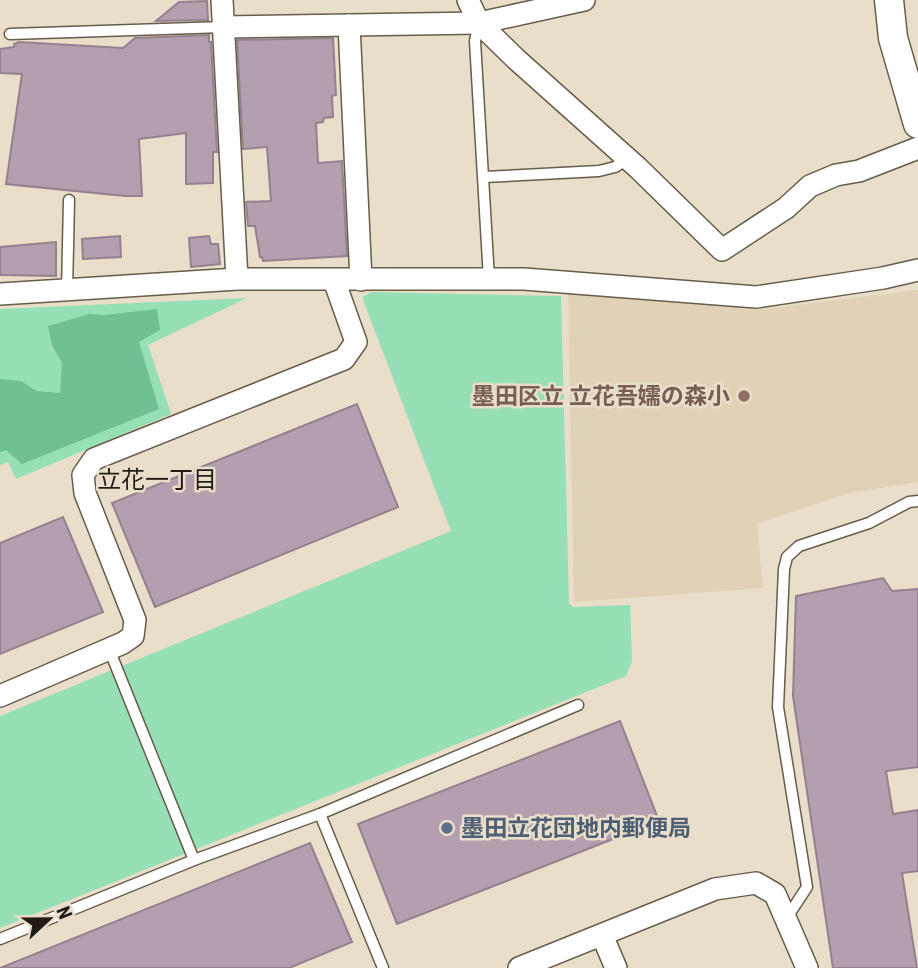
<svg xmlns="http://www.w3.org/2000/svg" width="918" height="968" font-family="'Roboto Condensed','Noto Sans JP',sans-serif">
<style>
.built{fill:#e1d2b7}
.green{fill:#97dfb6}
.forest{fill:#71bf94}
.building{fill:#b39fae;stroke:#94818f;stroke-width:2}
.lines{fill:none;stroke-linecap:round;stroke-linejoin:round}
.service-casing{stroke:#675d4b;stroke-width:13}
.minor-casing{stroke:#675d4b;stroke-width:24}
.tertiary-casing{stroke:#675d4b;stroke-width:31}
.service{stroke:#fff;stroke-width:10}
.minor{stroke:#fff;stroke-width:21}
.tertiary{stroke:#fff;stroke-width:28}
.education-dot{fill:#8d6e63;stroke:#e9dec9;stroke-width:2.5}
.service-dot{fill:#5c6f8a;stroke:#e9dec9;stroke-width:2.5}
.labels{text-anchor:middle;stroke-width:5;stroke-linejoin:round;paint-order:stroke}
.education-label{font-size:23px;font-weight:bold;fill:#785e54;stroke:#e9dec9;text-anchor:end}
.service-label{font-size:23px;font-weight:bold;fill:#4e5e75;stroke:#e9dec9;text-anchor:start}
.neighbourhood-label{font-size:24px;fill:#201c15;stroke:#e9dec9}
</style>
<rect width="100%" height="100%" fill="#e9dec9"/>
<polygon class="built" points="918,290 918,482 849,493 757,524 763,588 574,602 568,291 757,310"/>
<g class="green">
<polygon points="372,292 561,296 569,603 573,607 630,605 632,661 626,676 0,928 0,716 451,531 362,297"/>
<polygon points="247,298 148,345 171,414 16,479 8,462 0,465 0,309"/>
</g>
<polygon class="forest" points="157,309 160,330 139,342 159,409 22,464 6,450 0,452 0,379 21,381 36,391 60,393 62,363 52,345 48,326 89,314 104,315"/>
<g class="building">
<polygon points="207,1 208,20 156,21 179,2"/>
<polygon points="209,35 209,42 211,42 217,152 213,152 213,183 186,184 186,133 139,139 142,196 125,196 6,184 22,74 0,73 0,49 14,47 14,44 19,42 123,48 135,38"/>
<polygon points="333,38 336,95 332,96 333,117 324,118 323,122 316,123 318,163 342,161 347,256 263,261 262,257 260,257 255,226 248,226 246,202 271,201 267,147 243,149 237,40"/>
<polygon points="120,236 121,257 83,259 82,239"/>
<polygon points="209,236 211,244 218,244 220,264 191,267 189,238"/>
<polygon points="56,242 56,276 0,275 0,247"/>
<polygon points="357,404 398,507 155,607 112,503"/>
<polygon points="63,517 103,612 0,654 0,543"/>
<polygon points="883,578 892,591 918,589 918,767 886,771 893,814 918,810 918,871 902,873 917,968 833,968 793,696 796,596"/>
<polygon points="620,721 659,821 397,924 358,824"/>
<polygon points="310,843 352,942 289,968 0,968"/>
</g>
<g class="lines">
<g class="service-casing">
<g id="service">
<polyline points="479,23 475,41 489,279"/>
<polyline points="10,34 224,27"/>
<polyline points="484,177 599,171 615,167 627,159"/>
<polyline points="67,291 69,200"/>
<polyline points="109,649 194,860"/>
<polyline points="320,814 383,968"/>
<polyline points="786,919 807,887 778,707 784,569 787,557 799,546 869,523 909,502 918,501"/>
<polyline points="0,939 194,860 320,814 578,705"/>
</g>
</g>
<g class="minor-casing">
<g id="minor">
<polyline points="222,0 237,279"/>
<polyline points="468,0 479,23 516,59 638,168 722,250 786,208 810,186 836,175 859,171 918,148"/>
<polyline points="349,25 361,280"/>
<polyline points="224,27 479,23 584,0"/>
<polyline points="0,294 237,279 524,279 756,297 883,278 918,270"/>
<polyline points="0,696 123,643 133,636 135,620 85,493 83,475 94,459 344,359 356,342 334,280"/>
<polyline points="602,935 616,968"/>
<polyline points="519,968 715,889 756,883 775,894 807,968"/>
</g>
</g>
<g class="tertiary-casing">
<polyline id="tertiary" points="889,0 893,38 918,124"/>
</g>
<use href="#service" class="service"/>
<use href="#minor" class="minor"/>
<use href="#tertiary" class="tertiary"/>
</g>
<circle class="education-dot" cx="744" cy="396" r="7"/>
<circle class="service-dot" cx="447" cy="828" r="7"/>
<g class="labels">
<g class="education-label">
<text x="730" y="404">墨田区立 立花吾嬬の森小</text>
</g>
<g class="service-label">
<text x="461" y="836">墨田立花団地内郵便局</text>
</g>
<g class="neighbourhood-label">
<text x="157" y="488">立花一丁目</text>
</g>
</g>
<g transform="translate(49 919) rotate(68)" stroke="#e9dec9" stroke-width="5" paint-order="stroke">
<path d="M0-5L12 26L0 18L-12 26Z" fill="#201c15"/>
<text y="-10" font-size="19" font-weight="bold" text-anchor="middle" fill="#201c15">N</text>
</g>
</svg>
